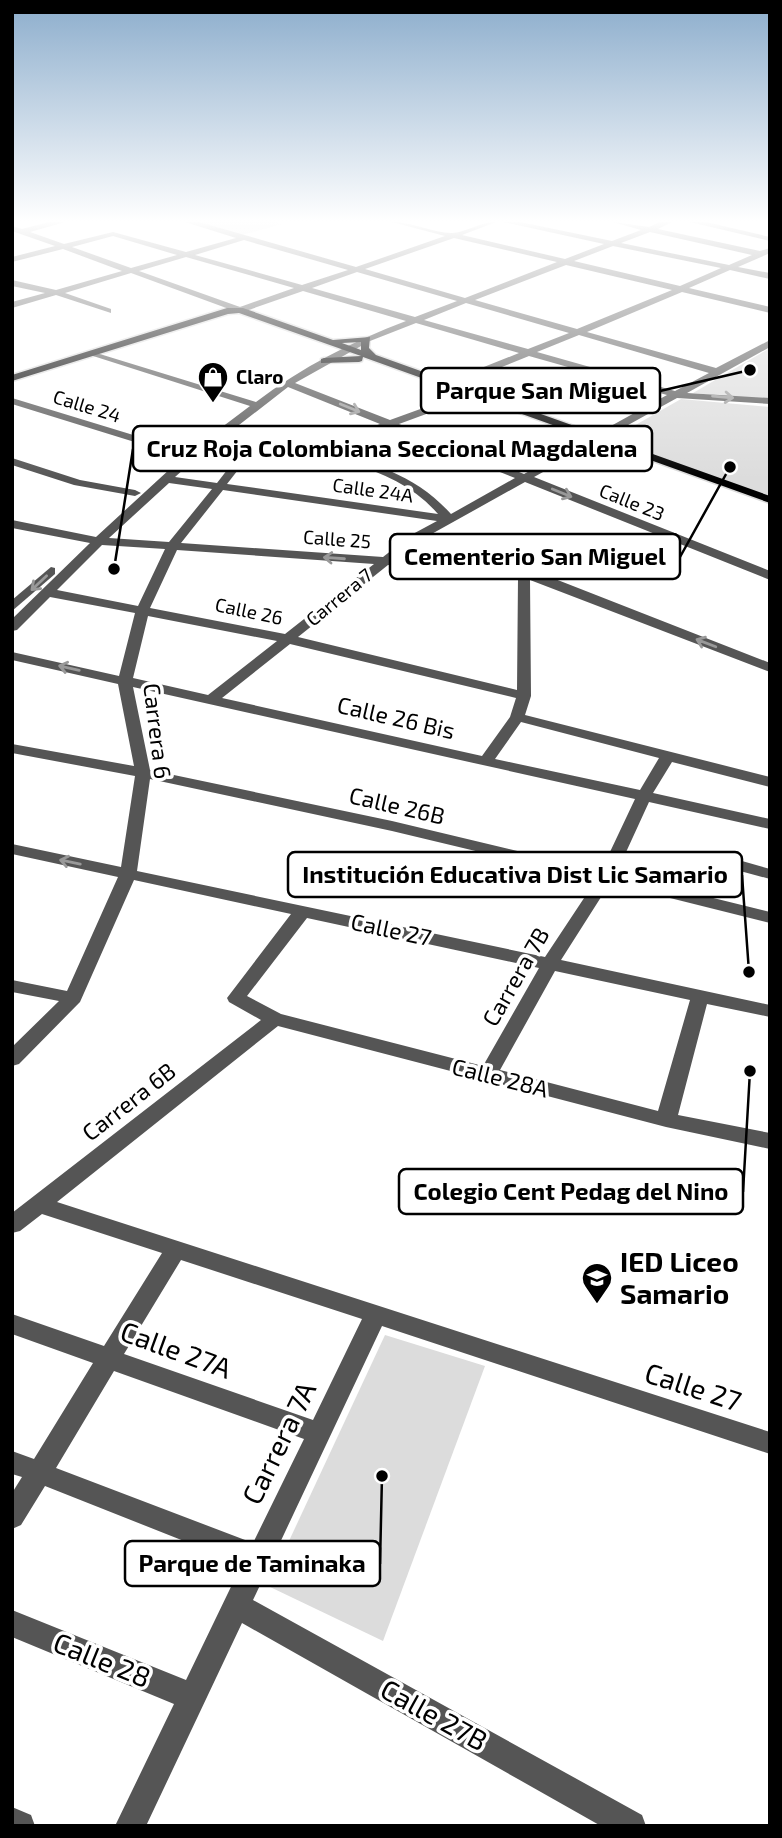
<svg xmlns="http://www.w3.org/2000/svg" width="782" height="1838" font-family="'Exo 2',sans-serif">
<style>
.green{fill:#dcdcdc}
.lines{fill:none;stroke-linecap:round;stroke-linejoin:round}
.major-casing{stroke:#dbdbdb;stroke-width:3}
.minor{fill:#555;fill-rule:evenodd}
.major{fill:#000;fill-rule:evenodd}
.oneway{stroke:#999}
.labels{text-anchor:middle;stroke-width:7;stroke-linejoin:round;paint-order:stroke}
.far-poi-label{font-size:19px;font-weight:bold;fill:#000;stroke:#fff;text-anchor:start}
.far-street-label{font-size:19px;fill:#000;stroke:#fff}
.street-label{font-size:23px;fill:#000;stroke:#fff}
.near-poi-label{font-size:28px;font-weight:bold;fill:#000;stroke:#fff;text-anchor:start}
.near-street-label{font-size:28px;fill:#000;stroke:#fff}
.leader{fill:none;stroke:#000;stroke-width:2.5}
.callout-dot{fill:#000;stroke:#fff;stroke-width:2.5}
.callout{fill:#fff;stroke:#000;stroke-width:2.5}
.callout-label{font-size:24px;text-anchor:middle;font-weight:bold;fill:#000}
</style>
<rect width="100%" height="100%" fill="#fff"/>
<g class="green">
<polygon points="199,222 276,222 282,224 242,235"/>
<polygon points="770,348 770,400 693,393"/>
<polygon points="681,399 770,407 770,495 611,439"/>
<polygon points="385,1335 485,1366 383,1641 268,1586"/>
</g>
<g class="lines">
<g class="major-casing">
<path id="major" d="M227,308H243L333,340L370,337L369,348L376,355L770,496V503L363,357L362,361L359,362L321,363V359L324,358L361,356L239,313L228,314L12,381V375ZM361,342V350L342,343Z"/>
</g>
<g class="minor">
<path d="M49,222H65L30,232L64,244L113,232L186,252L236,238L185,222H199L356,267L445,236L392,222C413,222 436,234 453,233C467,232 480,222 496,222L462,235L565,259L604,244L503,222H520L612,241L641,230L613,222L649,227L660,222H672L658,229L760,251L770,248V253L738,267L770,273V279L730,270L689,288L770,307V313L682,292L587,332L716,368L770,340V347L687,393L770,398V404L677,398L534,477L770,571V580L525,482L419,541L397,559L524,571L550,577L770,663V672L530,580L531,696L525,715L770,777V787L672,762L653,793L770,819V829L649,802L616,874L770,912V923L610,883L561,960L770,1005V1017L707,1004L678,1115L770,1133V1149L666,1127L278,1026L57,1202L770,1432V1454L382,1326L253,1600L642,1815L646,1826H601L242,1623L146,1826H115L174,1704L12,1637V1610L186,1680L242,1564L45,1486L21,1525L12,1529V1493L22,1477L12,1474V1451L34,1459L93,1363L12,1334V1314L104,1346L162,1253L42,1214L20,1231L12,1233V1213L261,1020L229,1002L227,998L291,914L134,880L80,1002L19,1064L12,1066V1047L59,1001L12,992V980L67,991L118,877L12,854V844L121,867L135,776L12,753V744L134,766L118,684L12,660V652L119,676L135,613L50,597L17,630L12,631V619L90,543L12,528V520L96,537L183,457L12,404V398L189,452L250,406L90,355V351L256,402C302,367 353,341 406,321L303,291L240,313L131,273L65,293L111,309V313L56,295L12,308V302L45,293L12,286V280L56,290L122,271L63,249L12,262V257L55,246L12,231V226L22,229ZM650,232L752,255L729,265L621,243ZM113,236L177,255L131,268L72,247ZM454,238L557,262L465,298L365,269ZM244,240L348,270L302,285L195,255ZM613,246L721,268L680,286L574,261ZM186,257L294,288L240,307L139,271ZM566,265L672,290L577,329L475,300ZM357,272L457,301L415,317L312,288ZM466,303L569,333L528,349L424,320ZM416,323L519,353L444,383V387H452L529,356L667,395L524,474L399,424L467,399V395H459L390,420L295,383L370,341ZM579,335L709,373L675,391L537,352ZM288,387L380,424L308,450L250,445L212,446ZM389,428L515,478L451,514C417,476 372,461 323,452ZM203,452H241L217,483L175,477ZM252,452C316,453 394,463 438,514L227,484ZM169,483L212,489L169,542L109,538ZM223,490L437,521L411,535L383,557L181,543ZM102,545L165,549L138,606L57,590ZM177,550L374,564L285,634L150,608ZM388,565L518,578L517,690L298,637ZM148,616L277,641L208,695L133,678ZM290,644L516,698L510,717L482,756L222,698ZM133,687L635,799L601,871L392,821L150,770ZM521,722L659,758L640,790L495,759ZM150,779L392,831L596,880L545,957L137,871ZM307,918L539,968L483,1066L281,1014L247,996ZM555,971L690,1000L658,1111L500,1070ZM181,1260L362,1319L313,1420L124,1354ZM114,1371L304,1439L253,1543L56,1468Z"/>
<polygon points="690,222 706,222 770,237 770,241"/>
<polygon points="12,458 80,480 135,490 141,493 135,496 74,485 12,465"/>
<polygon points="51,567 55,568 55,574 12,611 12,600"/>
<polygon points="735,859 770,869 770,879 729,868 727,864 729,860"/>
<polygon points="12,1807 31,1815 35,1826 12,1826"/>
</g>
<use href="#major" class="major"/>
</g>
<defs><path id="oneway-shaft" d="M-6 0H5M1.5-3L5.5 0L1.5 3" fill="none" stroke-width="1.6" stroke-linecap="round" stroke-linejoin="round" transform="scale(1.75)"/></defs>
<g class="oneway">
<use href="#oneway-shaft" transform="translate(723 397) rotate(5)"/>
<use href="#oneway-shaft" transform="translate(350 408) rotate(22)"/>
<use href="#oneway-shaft" transform="translate(562 493) rotate(22)"/>
<use href="#oneway-shaft" transform="translate(334 558) rotate(-176)"/>
<use href="#oneway-shaft" transform="translate(39 583) rotate(137)"/>
<use href="#oneway-shaft" transform="translate(706 643) rotate(-159)"/>
<use href="#oneway-shaft" transform="translate(69 668) rotate(-167)"/>
<use href="#oneway-shaft" transform="translate(70 862) rotate(-168)"/>
</g>
<linearGradient id="sky" x2="0" y2="1"><stop stop-color="#8cadcc"/><stop offset="0.46" stop-color="#fff"/><stop offset="1" stop-color="#fff" stop-opacity="0"/></linearGradient>
<rect width="782" height="480" fill="url(#sky)"/>
<defs>
<g id="shop-pin" transform="scale(1.575)"><path d="M0 17L-7.5 6A9.5 9.5 0 1 1 7.5 6Z" fill="#000" stroke="#fff"/><path d="M-5-2.5h2.3a2.7 3.5 0 0 1 5.4 0H5L5.5 6h-11ZM-1.5-2.5h3a1.5 2.3 0 0 0-3 0Z" fill="#fff"/></g>
<g id="school-pin" transform="scale(1.575)"><path d="M0 17L-7.5 6A9.5 9.5 0 1 1 7.5 6Z" fill="#000" stroke="#fff"/><path d="M0-5L7-2L0 1L-7-2ZM-4 1L0 2.5L4 1V4Q0 6-4 4Z" fill="#fff"/></g>
</defs>
<g fill-rule="evenodd">
<use href="#shop-pin" x="213" y="377"/>
<use href="#school-pin" x="597" y="1278"/>
</g>
<g class="labels">
<g class="far-poi-label">
<text x="236" y="384">Claro</text>
</g>
<g class="far-street-label">
<text transform="translate(87 406) rotate(17)" y="7">Calle 24</text>
<text transform="translate(373 490) rotate(8)" y="7">Calle 24A</text>
<text transform="translate(632 502) rotate(22)" y="7">Calle 23</text>
<text transform="translate(337 539) rotate(4)" y="7">Calle 25</text>
<text transform="translate(339 597) rotate(-39)" y="7">Carrera 7</text>
<text transform="translate(249 611) rotate(12)" y="7">Calle 26</text>
</g>
<g class="street-label">
<text transform="translate(396 718) rotate(13)" y="8">Calle 26 Bis</text>
<text transform="translate(157 731) rotate(83)" y="8">Carrera 6</text>
<text transform="translate(397 806) rotate(13)" y="8">Calle 26B</text>
<text transform="translate(391 930) rotate(12)" y="8">Calle 27</text>
<text transform="translate(516 977) rotate(-60)" y="8">Carrera 7B</text>
<text transform="translate(500 1078) rotate(14)" y="8">Calle 28A</text>
<text transform="translate(129 1102) rotate(-38)" y="8">Carrera 6B</text>
</g>
<g class="near-poi-label">
<text x="620" y="1272">IED Liceo<tspan x="620" dy="32">Samario</tspan></text>
</g>
<g class="near-street-label">
<text transform="translate(176 1350) rotate(20)" y="10">Calle 27A</text>
<text transform="translate(693 1387) rotate(18)" y="10">Calle 27</text>
<text transform="translate(279 1443) rotate(-64)" y="10">Carrera 7A</text>
<text transform="translate(102 1660) rotate(22)" y="10">Calle 28</text>
<text transform="translate(434 1715) rotate(29)" y="10">Calle 27B</text>
</g>
</g>
<path class="leader" d="M750 370L660 391M114 569L133 449M730 467L680 557M749 972L742 875M750 1071L743 1192M382 1476L380 1564"/>
<g class="callout-dot">
<circle cx="750" cy="370" r="7"/>
<circle cx="114" cy="569" r="7"/>
<circle cx="730" cy="467" r="7"/>
<circle cx="749" cy="972" r="7"/>
<circle cx="750" cy="1071" r="7"/>
<circle cx="382" cy="1476" r="7"/>
</g>
<g class="callout">
<rect x="421" y="368" width="239" height="45" rx="7"/>
<rect x="133" y="426" width="519" height="45" rx="7"/>
<rect x="390" y="534" width="290" height="45" rx="7"/>
<rect x="288" y="852" width="454" height="45" rx="7"/>
<rect x="399" y="1169" width="344" height="45" rx="7"/>
<rect x="125" y="1541" width="255" height="45" rx="7"/>
</g>
<g class="callout-label">
<text x="541" y="399">Parque San Miguel</text>
<text x="392" y="457">Cruz Roja Colombiana Seccional Magdalena</text>
<text x="535" y="565">Cementerio San Miguel</text>
<text x="515" y="883">Institución Educativa Dist Lic Samario</text>
<text x="571" y="1200">Colegio Cent Pedag del Nino</text>
<text x="252" y="1572">Parque de Taminaka</text>
</g>
<rect width="782" height="1838" fill="none" stroke="#000000" stroke-width="28"/>
</svg>
